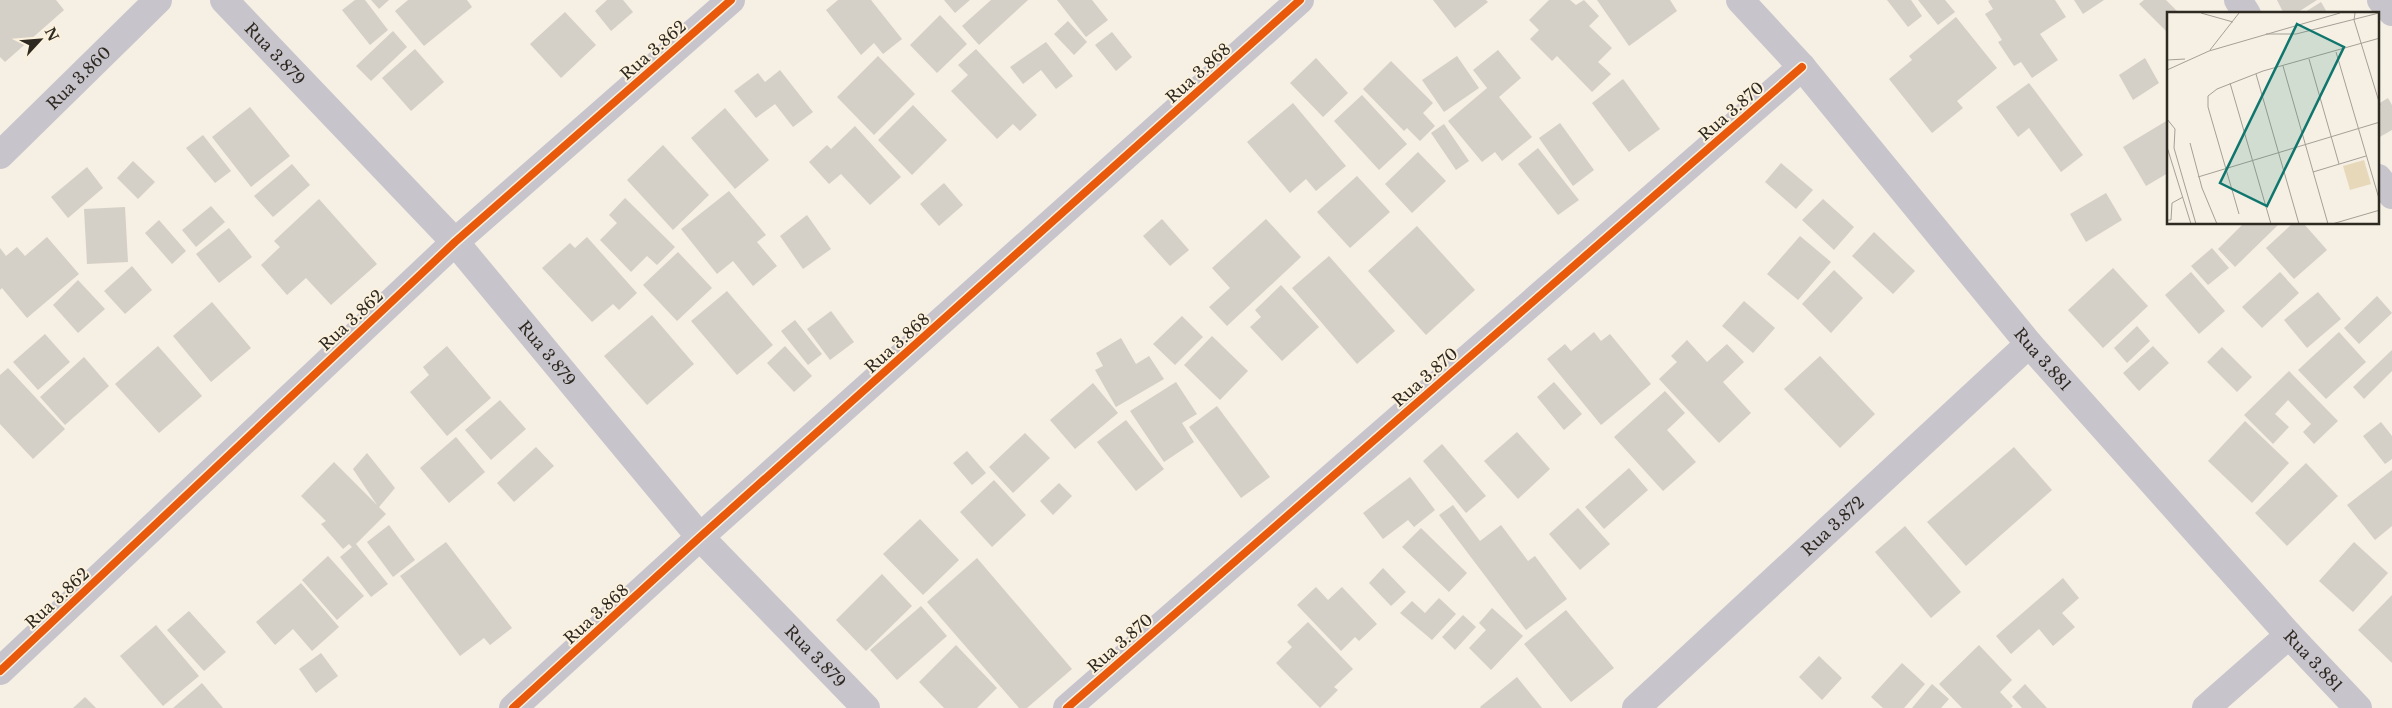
<svg xmlns="http://www.w3.org/2000/svg" width="2392" height="708" font-family="'Libre Baskerville',serif">
<style>
.building{fill:#d5d0c7}
.lines{fill:none;stroke-linecap:round;stroke-linejoin:round}
.minor{stroke:#c8c4cc;stroke-width:28}
.cycleway-casing{stroke:#fcf1dd;stroke-width:11}
.cycleway{stroke:#e8590c;stroke-width:8}
.labels{text-anchor:middle;stroke-width:4;stroke-linejoin:round;paint-order:stroke}
.street-label{font-size:16px;fill:#2e2a22;stroke:#fcf1dd}
.inset-road{fill:none;stroke:#a5a096;stroke-width:1}
.view{fill:#0f766e;fill-opacity:0.15;stroke:#0f766e;stroke-width:2.5}
.inset-edge{fill:none;stroke:#2e2a22;stroke-width:2.5}
</style>
<rect width="100%" height="100%" fill="#f5efe4"/>
<g class="building">
<polygon points="0,0 56,0 64,10 5,62 0,57"/>
<polygon points="355,0 365,0 388,30 370,45 342,10"/>
<polygon points="371,0 389,0 379,9"/>
<polygon points="408,0 467,0 472,7 424,46 395,11"/>
<polygon points="607,0 623,0 633,12 611,31 595,11"/>
<polygon points="838,0 871,0 902,39 883,54 874,43 861,55 826,10"/>
<polygon points="944,0 970,0 955,13"/>
<polygon points="991,0 1028,0 979,45 962,26"/>
<polygon points="1057,0 1092,0 1108,20 1086,37"/>
<polygon points="1433,0 1486,0 1488,2 1455,28"/>
<polygon points="1549,0 1570,0 1576,5 1584,0 1599,16 1589,26 1612,48 1598,62 1611,74 1592,92 1557,56 1552,61 1530,39 1539,30 1529,20"/>
<polygon points="1597,0 1670,0 1677,11 1629,46"/>
<polygon points="1887,0 1911,0 1922,16 1908,27"/>
<polygon points="1918,0 1945,0 1955,12 1938,25"/>
<polygon points="1990,0 2055,0 2066,17 2040,34 2058,60 2032,78 2021,62 2014,66 1998,42 2002,40 1985,14 1993,9 1988,1"/>
<polygon points="2074,0 2104,0 2083,14"/>
<polygon points="2144,0 2166,0 2180,14 2168,14 2168,33 2139,4"/>
<polygon points="2277,0 2317,0 2295,14 2284,14"/>
<polygon points="2321,2 2328,14 2302,14"/>
<polygon points="565,12 596,45 561,78 530,44"/>
<polygon points="940,15 967,44 937,73 910,45"/>
<polygon points="1956,17 1997,68 1957,101 1963,108 1932,133 1889,79 1912,60 1909,56"/>
<polygon points="1068,21 1087,42 1074,55 1054,34"/>
<polygon points="393,31 407,47 371,81 356,66"/>
<polygon points="1112,32 1132,57 1116,71 1095,45"/>
<polygon points="1046,42 1073,76 1056,89 1041,70 1023,84 1010,67"/>
<polygon points="415,49 444,82 411,111 382,78"/>
<polygon points="976,49 1037,115 1020,131 1013,124 997,139 951,91 968,75 958,65"/>
<polygon points="1498,50 1521,78 1499,97 1532,137 1502,161 1495,152 1482,162 1448,121 1487,88 1473,70"/>
<polygon points="878,56 915,94 874,135 837,97"/>
<polygon points="1457,56 1479,88 1444,112 1422,80"/>
<polygon points="1316,58 1348,93 1323,117 1290,83"/>
<polygon points="2145,58 2159,83 2133,100 2119,75"/>
<polygon points="1391,61 1433,103 1423,113 1435,126 1420,141 1407,128 1404,131 1363,89"/>
<polygon points="780,70 813,112 793,127 775,104 756,118 734,91 758,73 765,82"/>
<polygon points="1623,79 1660,129 1629,152 1592,103"/>
<polygon points="2029,83 2083,155 2061,172 2029,128 2018,137 1996,107"/>
<polygon points="1362,95 1407,144 1379,170 1334,121"/>
<polygon points="2388,98 2392,105 2392,130 2378,138 2378,104"/>
<polygon points="1293,103 1346,166 1316,191 1306,179 1290,193 1247,142"/>
<polygon points="913,105 947,140 912,175 878,140"/>
<polygon points="250,107 290,156 251,187 212,137"/>
<polygon points="725,108 769,160 735,189 691,138"/>
<polygon points="2168,120 2168,173 2146,186 2123,147"/>
<polygon points="1560,123 1594,170 1573,186 1539,138"/>
<polygon points="1444,124 1469,161 1456,170 1431,133"/>
<polygon points="855,126 901,177 870,205 841,174 829,184 809,162 827,145 831,149"/>
<polygon points="203,135 231,171 215,183 186,148"/>
<polygon points="663,145 709,195 673,230 627,180"/>
<polygon points="1538,148 1579,200 1558,215 1518,164"/>
<polygon points="1418,152 1446,181 1412,213 1385,184"/>
<polygon points="133,161 155,182 138,199 117,178"/>
<polygon points="1781,163 1813,190 1796,209 1765,182"/>
<polygon points="292,164 310,185 273,217 254,196"/>
<polygon points="87,167 103,188 68,218 51,197"/>
<polygon points="1357,176 1390,212 1350,248 1317,212"/>
<polygon points="944,183 963,205 939,226 920,204"/>
<polygon points="729,191 766,235 757,242 777,266 753,286 733,261 717,274 681,229"/>
<polygon points="2106,193 2122,220 2086,242 2070,214"/>
<polygon points="625,198 675,247 657,265 647,256 631,272 600,240 617,223 609,215"/>
<polygon points="319,199 377,264 331,305 306,278 287,295 261,265 280,247 274,241"/>
<polygon points="1823,199 1854,227 1834,250 1802,220"/>
<polygon points="211,206 225,222 196,247 182,230"/>
<polygon points="125,207 128,262 87,264 84,209"/>
<polygon points="807,215 831,249 803,269 780,236"/>
<polygon points="1162,219 1189,250 1170,266 1143,236"/>
<polygon points="1266,219 1301,257 1227,326 1209,307 1230,288 1212,268"/>
<polygon points="159,220 186,251 172,264 145,233"/>
<polygon points="2243,224 2279,224 2235,267 2218,249"/>
<polygon points="2292,224 2304,224 2327,250 2294,279 2266,248"/>
<polygon points="1417,226 1475,290 1426,335 1368,271"/>
<polygon points="229,228 252,257 219,283 196,254"/>
<polygon points="1874,232 1915,271 1893,294 1852,256"/>
<polygon points="1800,236 1831,262 1798,300 1767,274"/>
<polygon points="47,237 79,274 27,318 2,288 0,290 0,248 6,256 17,247 25,256"/>
<polygon points="587,237 637,293 619,310 613,304 592,322 542,268 570,243 575,248"/>
<polygon points="2212,248 2229,268 2208,285 2191,266"/>
<polygon points="678,252 712,288 677,321 643,285"/>
<polygon points="1329,256 1395,331 1357,364 1292,288"/>
<polygon points="132,266 152,290 125,314 104,291"/>
<polygon points="2113,268 2148,306 2103,348 2068,310"/>
<polygon points="1834,270 1863,298 1831,333 1802,304"/>
<polygon points="2191,272 2225,311 2199,334 2165,295"/>
<polygon points="2280,272 2299,293 2262,328 2242,307"/>
<polygon points="78,280 105,309 78,333 53,305"/>
<polygon points="1281,285 1319,327 1282,361 1250,327 1261,317 1255,310"/>
<polygon points="727,291 773,345 737,375 691,321"/>
<polygon points="2318,292 2341,319 2307,348 2284,320"/>
<polygon points="2377,296 2392,313 2359,344 2344,328"/>
<polygon points="1744,301 1775,328 1753,353 1722,326"/>
<polygon points="212,302 251,348 211,382 173,336"/>
<polygon points="831,311 854,342 830,360 807,329"/>
<polygon points="652,315 694,364 647,405 604,356"/>
<polygon points="1182,316 1203,337 1175,365 1153,344"/>
<polygon points="795,320 822,354 808,365 781,331"/>
<polygon points="2137,326 2150,341 2127,363 2114,348"/>
<polygon points="1594,332 1601,341 1610,334 1651,384 1601,425 1547,359 1565,344 1571,351"/>
<polygon points="2339,332 2366,362 2326,399 2298,370"/>
<polygon points="45,334 70,362 38,390 13,362"/>
<polygon points="1212,336 1248,371 1220,400 1184,365"/>
<polygon points="1121,338 1136,364 1149,356 1164,379 1116,407 1095,370 1103,366 1096,353"/>
<polygon points="1687,340 1707,362 1727,344 1744,362 1723,382 1751,413 1719,443 1659,379 1677,362 1671,356"/>
<polygon points="158,346 202,396 159,433 115,384"/>
<polygon points="447,346 491,398 447,436 410,392 429,375 423,367"/>
<polygon points="785,346 812,376 794,392 767,363"/>
<polygon points="2153,346 2169,363 2139,391 2123,373"/>
<polygon points="2222,347 2252,377 2237,392 2207,362"/>
<polygon points="2392,350 2392,371 2364,399 2353,387"/>
<polygon points="1820,356 1875,414 1840,448 1784,389"/>
<polygon points="84,357 109,386 65,425 40,397"/>
<polygon points="8,368 65,429 33,459 0,424 0,375"/>
<polygon points="2289,371 2338,421 2314,444 2303,432 2311,424 2288,400 2275,414 2289,427 2273,444 2244,415"/>
<polygon points="1176,382 1197,414 1182,423 1194,442 1164,462 1130,411"/>
<polygon points="1554,382 1582,414 1564,430 1537,397"/>
<polygon points="1093,383 1118,413 1075,449 1050,420"/>
<polygon points="1665,391 1685,413 1667,430 1696,462 1663,491 1614,437"/>
<polygon points="500,400 526,429 491,460 465,430"/>
<polygon points="1217,406 1270,477 1241,498 1189,427"/>
<polygon points="1126,420 1164,469 1136,491 1097,442"/>
<polygon points="2245,421 2289,463 2252,503 2208,461"/>
<polygon points="2381,422 2392,436 2392,459 2385,464 2363,436"/>
<polygon points="1517,432 1550,469 1518,499 1484,461"/>
<polygon points="1025,433 1050,458 1013,493 989,467"/>
<polygon points="456,437 485,472 449,503 420,468"/>
<polygon points="1442,444 1486,496 1466,513 1423,461"/>
<polygon points="536,447 554,466 514,502 497,483"/>
<polygon points="2014,447 2052,490 1966,566 1927,522"/>
<polygon points="967,451 986,473 972,485 953,463"/>
<polygon points="367,453 395,488 379,507 386,514 356,544 388,584 371,597 340,557 352,547 349,544 343,549 321,524 326,521 301,496 334,462 377,505 353,469"/>
<polygon points="2306,463 2338,496 2287,546 2255,513"/>
<polygon points="1629,468 1648,490 1604,529 1585,507"/>
<polygon points="2392,470 2392,526 2375,540 2347,505"/>
<polygon points="1410,477 1435,510 1414,527 1408,520 1383,539 1363,513"/>
<polygon points="994,480 1026,515 992,547 960,512"/>
<polygon points="1059,483 1072,496 1053,515 1040,501"/>
<polygon points="1453,505 1480,541 1501,525 1528,561 1535,556 1567,599 1526,630 1439,515"/>
<polygon points="1578,508 1610,544 1580,570 1549,534"/>
<polygon points="920,519 959,560 923,595 883,554"/>
<polygon points="389,525 415,560 393,577 367,542"/>
<polygon points="1905,526 1961,592 1931,618 1875,552"/>
<polygon points="1421,528 1467,573 1449,592 1402,547"/>
<polygon points="446,542 512,628 490,645 484,638 460,656 400,576"/>
<polygon points="2354,542 2388,573 2353,612 2319,581"/>
<polygon points="328,556 364,596 337,620 302,580"/>
<polygon points="977,558 1072,669 1027,708 1019,708 927,602"/>
<polygon points="1383,568 1406,592 1391,606 1369,583"/>
<polygon points="882,574 912,606 866,651 836,620"/>
<polygon points="2063,578 2079,598 2062,613 2075,627 2053,646 2039,629 2011,654 1996,636"/>
<polygon points="301,583 339,627 312,651 293,629 275,645 256,622"/>
<polygon points="1316,587 1328,600 1342,587 1377,624 1359,641 1355,637 1341,651 1297,605"/>
<polygon points="2392,595 2392,663 2358,630"/>
<polygon points="1439,598 1456,614 1432,640 1400,613 1412,601 1425,613"/>
<polygon points="921,606 947,636 897,680 870,650"/>
<polygon points="1492,608 1523,636 1491,670 1469,648 1486,630 1479,623"/>
<polygon points="1566,610 1614,668 1571,702 1524,644"/>
<polygon points="189,611 226,652 204,671 167,630"/>
<polygon points="1463,615 1476,627 1455,650 1442,637"/>
<polygon points="1308,622 1353,669 1334,687 1338,690 1320,708 1276,663 1292,647 1287,642"/>
<polygon points="156,625 199,676 163,706 120,656"/>
<polygon points="956,645 997,688 977,708 944,708 919,682"/>
<polygon points="1979,645 2012,680 2000,692 2013,706 2011,708 1962,708 1939,684"/>
<polygon points="321,653 338,676 316,693 299,669"/>
<polygon points="1819,656 1842,678 1822,700 1799,677"/>
<polygon points="1902,663 1925,684 1904,708 1883,708 1871,697"/>
<polygon points="1517,677 1542,708 1481,708 1480,707"/>
<polygon points="202,683 223,708 173,708"/>
<polygon points="1932,684 1949,699 1941,708 1912,708"/>
<polygon points="2025,684 2047,708 2022,708 2012,697"/>
<polygon points="85,697 96,708 73,708"/>
</g>
<g class="lines">
<g class="minor">
<path id="s1" d="M224,0L455,242L700,537L866,708"/>
<path id="s2" d="M1740,0L1802,67L2029,344L2289,635L2358,708"/>
<polyline points="2238,0 2247,14"/>
<polyline points="2381,0 2392,12"/>
<path id="s3" d="M0,155L158,0"/>
<polyline points="2378,178 2392,195"/>
<polyline points="0,671 455,242 731,0"/>
<polyline points="513,708 700,537 1300,0"/>
<polyline points="1067,708 1802,67"/>
<path id="s4" d="M1636,708L2029,344"/>
<polyline points="2206,708 2289,635"/>
</g>
<g class="cycleway-casing">
<g id="cycleway">
<polyline points="0,671 455,242 731,0"/>
<polyline points="513,708 700,537 1300,0"/>
<polyline points="1067,708 1802,67"/>
</g>
</g>
<use href="#cycleway" class="cycleway"/>
</g>
<g class="labels">
<g class="street-label">
<text transform="translate(653 50) rotate(-41)" y="6">Rua 3.862</text>
<text dy="6" stroke="none"><textPath href="#s1" startOffset="74">Rua 3.879</textPath></text>
<text transform="translate(1198 73) rotate(-42)" y="6">Rua 3.868</text>
<text dy="6" stroke="none"><textPath href="#s3" startOffset="110">Rua 3.860</textPath></text>
<text transform="translate(1731 111) rotate(-41)" y="6">Rua 3.870</text>
<text transform="translate(351 320) rotate(-43)" y="6">Rua 3.862</text>
<text transform="translate(897 343) rotate(-42)" y="6">Rua 3.868</text>
<text dy="6" stroke="none"><textPath href="#s1" startOffset="479">Rua 3.879</textPath></text>
<text dy="6" stroke="none"><textPath href="#s2" startOffset="470">Rua 3.881</textPath></text>
<text transform="translate(1425 377) rotate(-41)" y="6">Rua 3.870</text>
<text dy="6" stroke="none"><textPath href="#s4" startOffset="268">Rua 3.872</textPath></text>
<text transform="translate(57 598) rotate(-43)" y="6">Rua 3.862</text>
<text transform="translate(596 614) rotate(-42)" y="6">Rua 3.868</text>
<text transform="translate(1120 643) rotate(-41)" y="6">Rua 3.870</text>
<text dy="6" stroke="none"><textPath href="#s1" startOffset="884">Rua 3.879</textPath></text>
<text dy="6" stroke="none"><textPath href="#s2" startOffset="875">Rua 3.881</textPath></text>
</g>
</g>
<g transform="translate(2167 12)">
<rect width="212" height="212" fill="#f5efe4"/>
<path d="M197,148L204,172L183,178L176,154Z" fill="#e8d8ba"/>
<path class="inset-road" d="M34,1L66,10M188,1L187,8L213,93M99,22H129L212,1M43,38L72,1M169,40L213,190M142,47L172,152M0,48L18,47M116,54L161,212M0,58L42,39L173,1M89,62L132,212M63,71L104,212M0,107L8,117L7,136L29,212M23,131L35,176L50,212M0,135L24,212M146,160L199,144M31,165L213,110M72,202L41,95V84L50,77L96,59L213,26M0,208H4L5,191L16,185M165,212L213,198"/>
<path class="view" d="M130,12L177,35L100,194L53,171Z"/>
<rect width="212" height="212" class="inset-edge"/>
</g>
<g transform="translate(40 40) rotate(64)" stroke="#fcf1dd" stroke-width="4" paint-order="stroke">
<path d="M0-4L9 19L0 12L-9 19Z" fill="#2e2a22"/>
<text y="-8" font-size="14" font-weight="bold" text-anchor="middle" fill="#2e2a22">N</text>
</g>
</svg>
